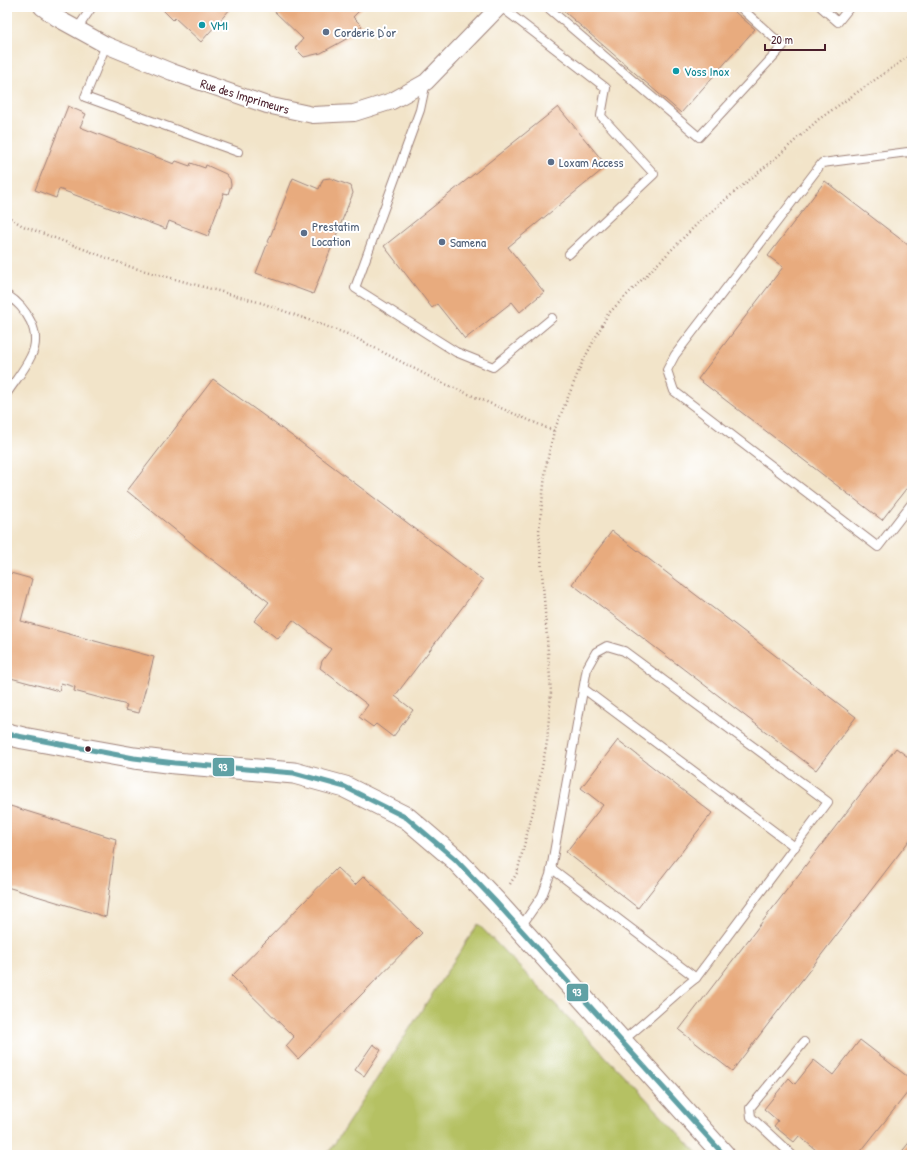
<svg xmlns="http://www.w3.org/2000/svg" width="919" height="1162" font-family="'Patrick Hand',sans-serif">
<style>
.green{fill:#b5c163;stroke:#807047}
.building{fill:#e8ab7e}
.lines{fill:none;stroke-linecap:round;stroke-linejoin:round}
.service-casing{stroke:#9e827a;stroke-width:10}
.minor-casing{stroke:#9e827a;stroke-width:18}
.tertiary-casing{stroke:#9e827a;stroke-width:23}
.path{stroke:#9e827a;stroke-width:2.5;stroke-dasharray:1 3;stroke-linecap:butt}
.service{stroke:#fff;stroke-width:8}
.minor{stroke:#fff;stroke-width:16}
.tertiary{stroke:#fff;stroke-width:21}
.bus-1-casing{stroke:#fff;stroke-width:8}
.bus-1{stroke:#60a1a5;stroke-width:5}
.culture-dot{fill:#0f9aa8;stroke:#fff;stroke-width:1.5}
.service-dot{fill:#5c6f8a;stroke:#fff;stroke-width:1.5}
.bus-dot{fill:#4a1f2b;stroke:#fff;stroke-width:1.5}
.labels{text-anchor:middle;stroke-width:4;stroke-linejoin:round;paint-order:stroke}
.culture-label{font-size:13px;fill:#0d838f;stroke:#fff;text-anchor:start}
.service-label{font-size:13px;fill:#4e5e75;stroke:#fff;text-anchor:start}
.street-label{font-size:13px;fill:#4a1f2b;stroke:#fff}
.line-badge{stroke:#fff;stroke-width:1.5}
.badge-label{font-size:11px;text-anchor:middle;font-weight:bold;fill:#fff}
</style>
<rect width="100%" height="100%" fill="#fff"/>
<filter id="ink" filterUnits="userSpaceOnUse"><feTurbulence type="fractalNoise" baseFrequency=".025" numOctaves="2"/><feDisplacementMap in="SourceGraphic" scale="8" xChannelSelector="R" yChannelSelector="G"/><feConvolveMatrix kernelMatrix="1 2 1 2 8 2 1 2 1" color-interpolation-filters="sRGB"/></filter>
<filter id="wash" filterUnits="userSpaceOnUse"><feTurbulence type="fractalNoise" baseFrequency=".012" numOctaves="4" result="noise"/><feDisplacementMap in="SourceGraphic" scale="16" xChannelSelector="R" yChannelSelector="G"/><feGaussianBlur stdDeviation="0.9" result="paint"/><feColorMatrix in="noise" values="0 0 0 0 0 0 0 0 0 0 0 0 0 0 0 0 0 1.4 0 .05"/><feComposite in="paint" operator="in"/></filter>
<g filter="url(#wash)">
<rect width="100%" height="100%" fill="#f2e4c9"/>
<polygon class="green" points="478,924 635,1087 699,1155 327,1155"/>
<g id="blocks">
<g class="building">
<polygon points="163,7 232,7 201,42 175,18 173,20 163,10 165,9"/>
<polygon points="274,7 363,7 353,17 362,26 348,38 321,53 304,57 295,48 303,39 272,9"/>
<polygon points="559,7 729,7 755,29 681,113"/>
<polygon points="68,106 86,114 80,127 174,164 176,161 190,166 191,163 205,168 206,165 226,174 230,179 231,185 228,194 224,193 208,236 169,221 166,229 59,189 56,198 35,190"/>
<polygon points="558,107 607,166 508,247 544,292 520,312 512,302 465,339 437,304 432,308 384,246"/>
<polygon points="293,178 319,189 323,179 330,178 351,186 353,193 313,294 256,273"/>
<polygon points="825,181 912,248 912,481 882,520 698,379 783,267 768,256"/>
<polygon points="213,379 299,441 483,580 395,696 413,710 393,737 376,724 373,727 359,717 368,705 320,668 322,661 331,649 293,620 278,639 254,621 269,602 210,558 127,491"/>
<polygon points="612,531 856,717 816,770 572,584"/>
<polygon points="7,572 32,579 21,621 154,657 139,713 125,710 127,705 74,691 75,687 61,683 59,691 7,677"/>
<polygon points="618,740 712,813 638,908 566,852 603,805 581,788"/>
<polygon points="896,748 912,760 912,837 732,1071 679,1030"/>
<polygon points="7,805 116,839 106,917 7,887"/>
<polygon points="337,868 355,885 364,876 422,933 298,1059 286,1046 294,1037 232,976"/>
<polygon points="860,1040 912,1080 912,1087 858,1155 822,1155 799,1136 794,1142 774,1126 778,1121 764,1109 789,1078 795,1084 814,1060 833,1075"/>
<polygon points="373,1044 381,1050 364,1076 355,1070"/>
<polygon points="912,1139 912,1155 899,1155"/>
</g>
</g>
</g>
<g filter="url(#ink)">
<use href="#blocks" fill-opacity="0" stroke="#9e827a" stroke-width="1"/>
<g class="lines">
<g class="service-casing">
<g id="service">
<polyline points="501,7 606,88 601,116 654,174 569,254"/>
<polyline points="547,7 699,137 783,46 740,7"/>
<polyline points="821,7 838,22 850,7"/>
<polyline points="77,29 92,7"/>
<polyline points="106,45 85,97 238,152"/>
<polyline points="426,82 420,110 355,288 456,352 493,367 552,318"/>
<polyline points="912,155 908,152 822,163 675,355 667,370 674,391 878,547 912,503"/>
<path d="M7,295C26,307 43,333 31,356C25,369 15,381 7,393"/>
<polyline points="584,689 795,847"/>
<polyline points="551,868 696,978"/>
<path d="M520,928L542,896L550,875L587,668L596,652L607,646L624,651L828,802L696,978C670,998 648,1021 622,1041"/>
<polyline points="792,1155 751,1117 750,1108 804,1042"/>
</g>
</g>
<g class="minor-casing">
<polyline id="minor" points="42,7 57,18 106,45 172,72 267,105 313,115 354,113 392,101 426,82 499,7"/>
</g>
<g class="tertiary-casing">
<polyline id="tertiary" points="7,734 23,738 134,758 175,763 294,773 345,787 407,818 455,859 495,901 724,1155"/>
</g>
<g class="path">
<polyline points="7,216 23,226 131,267 262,303 350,335 436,380 554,431"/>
<polyline points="510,884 517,873 534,807 547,742 551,692 539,531 546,466 554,431 582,363 608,314 700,221 778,156 819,119 912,54"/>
</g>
<use href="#service" class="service"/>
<use href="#minor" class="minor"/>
<use href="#tertiary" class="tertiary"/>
<g class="bus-1-casing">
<polyline id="bus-1" points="7,734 134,758 175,763 294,773 345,787 407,818 455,859 495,901 724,1155"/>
</g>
<use href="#bus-1" class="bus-1"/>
</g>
</g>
<g class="culture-dot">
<circle cx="202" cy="25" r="4"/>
<circle cx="676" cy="71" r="4"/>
</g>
<g class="service-dot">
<circle cx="326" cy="32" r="4"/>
<circle cx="551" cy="162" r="4"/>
<circle cx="304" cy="233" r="4"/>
<circle cx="442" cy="242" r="4"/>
</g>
<circle class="bus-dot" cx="88" cy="749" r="3.5"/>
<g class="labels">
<g class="culture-label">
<text x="210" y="30">VMI</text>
<text x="684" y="76">Voss Inox</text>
</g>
<g class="service-label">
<text x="334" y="37">Corderie D'or</text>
<text x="559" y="167">Loxam Access</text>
<text x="312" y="231">Prestatim<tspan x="312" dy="15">Location</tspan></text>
<text x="450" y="247">Samena</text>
</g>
<g class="street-label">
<text transform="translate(245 96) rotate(17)" y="5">Rue des Imprimeurs</text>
</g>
</g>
<g class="line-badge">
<rect x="212" y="757" width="23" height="20" rx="4" fill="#60a1a5"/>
<rect x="566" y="983" width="23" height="19" rx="4" fill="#60a1a5"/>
</g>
<g class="badge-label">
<text x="223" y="771">93</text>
<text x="577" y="996">93</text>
</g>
<rect width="919" height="1162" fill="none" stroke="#fff" stroke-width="24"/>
<path d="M765 44v6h60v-6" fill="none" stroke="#4a1f2b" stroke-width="2"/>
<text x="771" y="44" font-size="12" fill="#4a1f2b" stroke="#ffffff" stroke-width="3" paint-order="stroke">20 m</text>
</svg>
